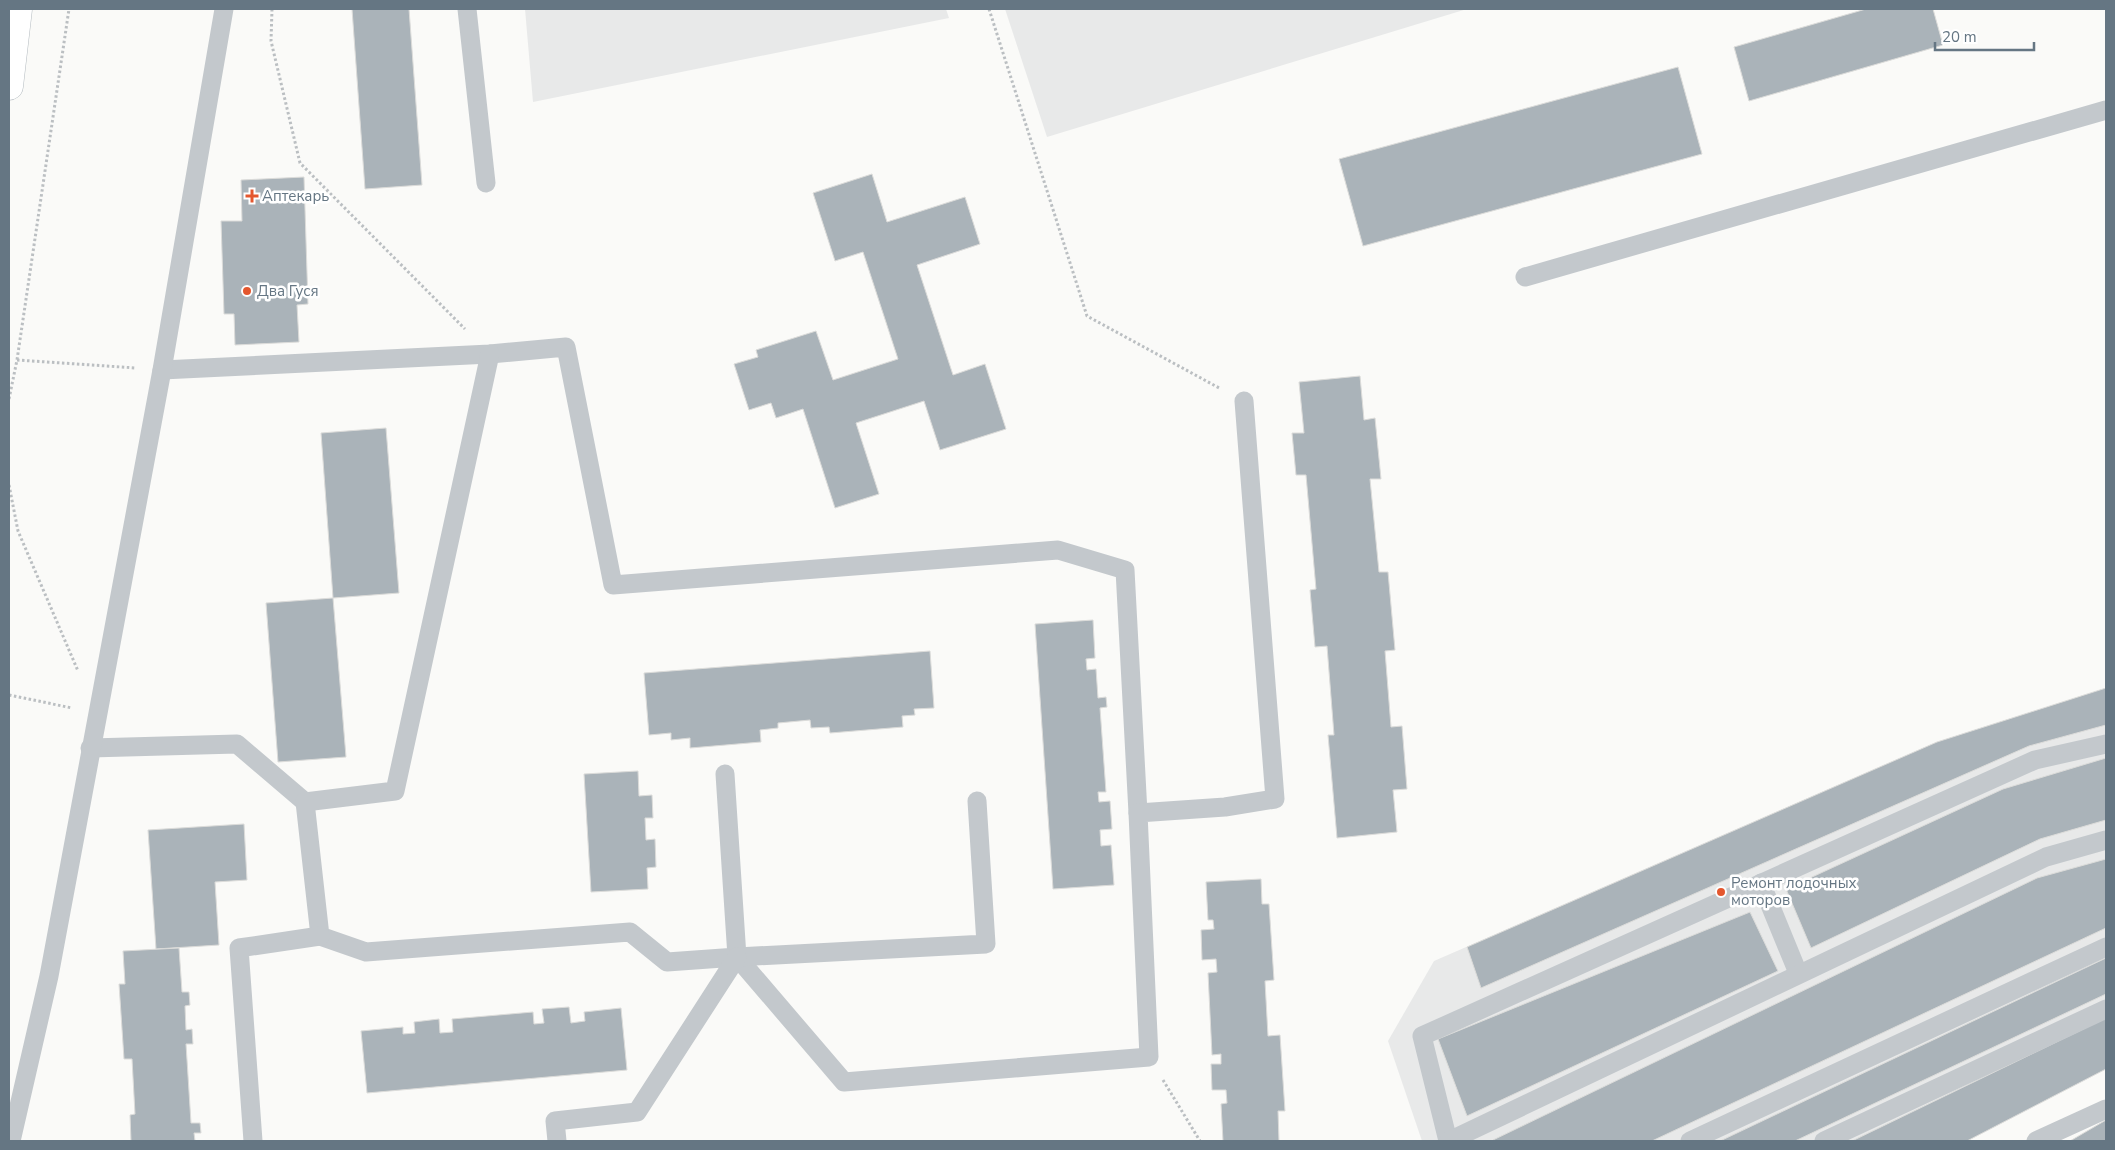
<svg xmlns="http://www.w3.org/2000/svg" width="2115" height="1150" font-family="'Nunito Sans',sans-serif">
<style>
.built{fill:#e8e9e9}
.building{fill:#aab3b9;stroke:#dcdcda}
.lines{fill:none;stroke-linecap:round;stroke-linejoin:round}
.secondary-casing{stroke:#b3babf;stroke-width:29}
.path{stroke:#bbbfc2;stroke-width:3;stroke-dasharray:2.5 2.5;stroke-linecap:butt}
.lane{stroke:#c3c8cc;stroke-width:19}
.secondary{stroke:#fff;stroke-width:28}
.poi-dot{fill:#e4572e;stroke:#fff;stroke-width:2}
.labels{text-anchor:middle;stroke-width:5;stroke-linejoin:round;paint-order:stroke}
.poi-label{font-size:15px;fill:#657683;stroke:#fff;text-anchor:start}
</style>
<rect width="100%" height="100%" fill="#fafaf8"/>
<g class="built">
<polygon points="525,9 946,9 949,18 533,102"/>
<polygon points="1005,9 1467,9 1047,137"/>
<polygon points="2106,688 2106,1069 1967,1141 1422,1141 1388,1041 1434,961 1937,742"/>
</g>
<g class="building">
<polygon points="352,9 409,9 422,185 365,189"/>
<polygon points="1866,9 1933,9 1943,45 1749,101 1734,47"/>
<polygon points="1678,67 1702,154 1363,246 1339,159"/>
<polygon points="872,174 887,222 965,197 980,244 917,265 953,375 985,364 1006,429 940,450 924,401 856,423 879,494 835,508 803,409 776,418 771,403 749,410 734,364 758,357 756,350 816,331 833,380 898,359 863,252 835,261 813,193"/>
<polygon points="304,177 308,304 297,305 299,342 235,345 234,314 224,314 221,221 242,221 241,180"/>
<polygon points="1360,376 1364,420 1375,418 1381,479 1370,479 1379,572 1388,572 1395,650 1385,651 1391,727 1402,726 1407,789 1393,790 1397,832 1337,838 1328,735 1334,735 1327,646 1315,647 1310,590 1316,589 1306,475 1296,475 1292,433 1304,433 1299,382"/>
<polygon points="386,428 399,593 333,598 321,433"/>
<polygon points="333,598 346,757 278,762 266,603"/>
<polygon points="1093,620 1095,658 1086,659 1087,670 1096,669 1098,698 1106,697 1107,707 1100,708 1106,792 1098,792 1099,802 1110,801 1112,829 1100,830 1101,846 1111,845 1114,885 1053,889 1035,624"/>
<polygon points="930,651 934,708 914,709 915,715 902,716 903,727 830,733 829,727 811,728 810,720 778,723 778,728 760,730 761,742 690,748 690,738 671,740 671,733 649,735 644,673"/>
<polygon points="2106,688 2106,725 2029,746 1481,988 1467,947 1937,742"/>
<polygon points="2106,758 2106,820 2040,839 1811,948 1786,889 2003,789"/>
<polygon points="638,771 639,796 652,795 653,818 645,818 646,840 655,839 656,867 647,868 648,889 591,892 584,774"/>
<polygon points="244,824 247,880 215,882 219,945 156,949 148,830"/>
<polygon points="2106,859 2106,928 1652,1141 1494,1141 1493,1140 2037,878"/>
<polygon points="1261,879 1262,904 1269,904 1274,980 1265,981 1268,1036 1280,1035 1285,1111 1278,1111 1279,1141 1223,1141 1221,1104 1227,1103 1226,1090 1212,1090 1211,1064 1221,1064 1221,1054 1212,1055 1208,973 1217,972 1216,959 1202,960 1201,930 1214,929 1213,920 1208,920 1206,882"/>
<polygon points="1750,912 1778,971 1467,1116 1438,1039"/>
<polygon points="179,948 182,992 189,992 190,1005 185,1006 186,1030 192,1029 193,1044 186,1044 191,1123 200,1123 201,1133 194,1133 195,1141 131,1141 130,1115 135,1114 132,1059 124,1059 119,984 125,984 123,951"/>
<polygon points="2106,958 2106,994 1795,1141 1720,1141"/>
<polygon points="569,1007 571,1023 585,1021 584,1012 621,1008 627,1070 367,1093 361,1031 403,1027 403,1034 415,1033 414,1022 439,1019 440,1033 453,1032 452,1019 533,1012 534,1024 544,1023 542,1009"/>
<polygon points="2106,1018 2106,1069 1967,1141 1852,1141"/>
<polygon points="2106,1120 2106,1141 2070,1141"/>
</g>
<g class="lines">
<g class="secondary-casing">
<polyline id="secondary" points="9,86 18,9"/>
</g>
<g class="path">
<polyline points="272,9 271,41 300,163 465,329"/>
<polyline points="989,9 1087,316 1221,389"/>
<polyline points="17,360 136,368"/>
<polyline points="9,399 17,360 69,9"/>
<polyline points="9,485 18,531 78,671"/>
<polyline points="9,695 72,708"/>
<polyline points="1163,1080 1200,1141"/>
</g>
<g class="lane">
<polyline points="467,9 486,183"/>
<polyline points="1525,277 2106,110"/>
<polyline points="162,370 490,354 566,347 613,585 1058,550 1125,570 1138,813"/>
<polyline points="90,748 237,744 305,802 395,791 490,354"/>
<polyline points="305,802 320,936 366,952 630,932 667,962 737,957 725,774"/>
<polyline points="1761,883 1798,973"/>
<polyline points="737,957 844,1082 1149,1057 1138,813 1225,807 1275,799 1244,401"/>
<polyline points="737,957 986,944 977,801"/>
<polyline points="11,1141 49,976 162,370 224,9"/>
<polyline points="253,1141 239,948 320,936"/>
<polyline points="557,1141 555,1121 637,1112 737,957"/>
<polyline points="1448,1141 1422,1036 2035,760 2106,744"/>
<polyline points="1449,1141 2046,857 2106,840"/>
<polyline points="1690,1141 2106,947"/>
<polyline points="1824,1141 2106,1009"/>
<polyline points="2036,1141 2106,1109"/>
</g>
<use href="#secondary" class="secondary"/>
</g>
<g class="poi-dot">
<path d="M249.5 188.5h5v5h5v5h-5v5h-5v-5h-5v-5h5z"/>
<circle cx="247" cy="291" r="5"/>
<circle cx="1721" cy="892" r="5"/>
</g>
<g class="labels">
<g class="poi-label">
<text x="262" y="201">Аптекарь</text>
<text x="257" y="296">Два Гуся</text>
<text x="1731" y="888">Ремонт лодочных<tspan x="1731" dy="17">моторов</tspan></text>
</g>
</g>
<rect width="2115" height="1150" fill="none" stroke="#657683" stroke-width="20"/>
<path d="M1935 42v8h99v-8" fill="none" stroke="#657683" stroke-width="2.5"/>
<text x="1942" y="42" font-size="15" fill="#657683" stroke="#ffffff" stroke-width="4" paint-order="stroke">20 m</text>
</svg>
